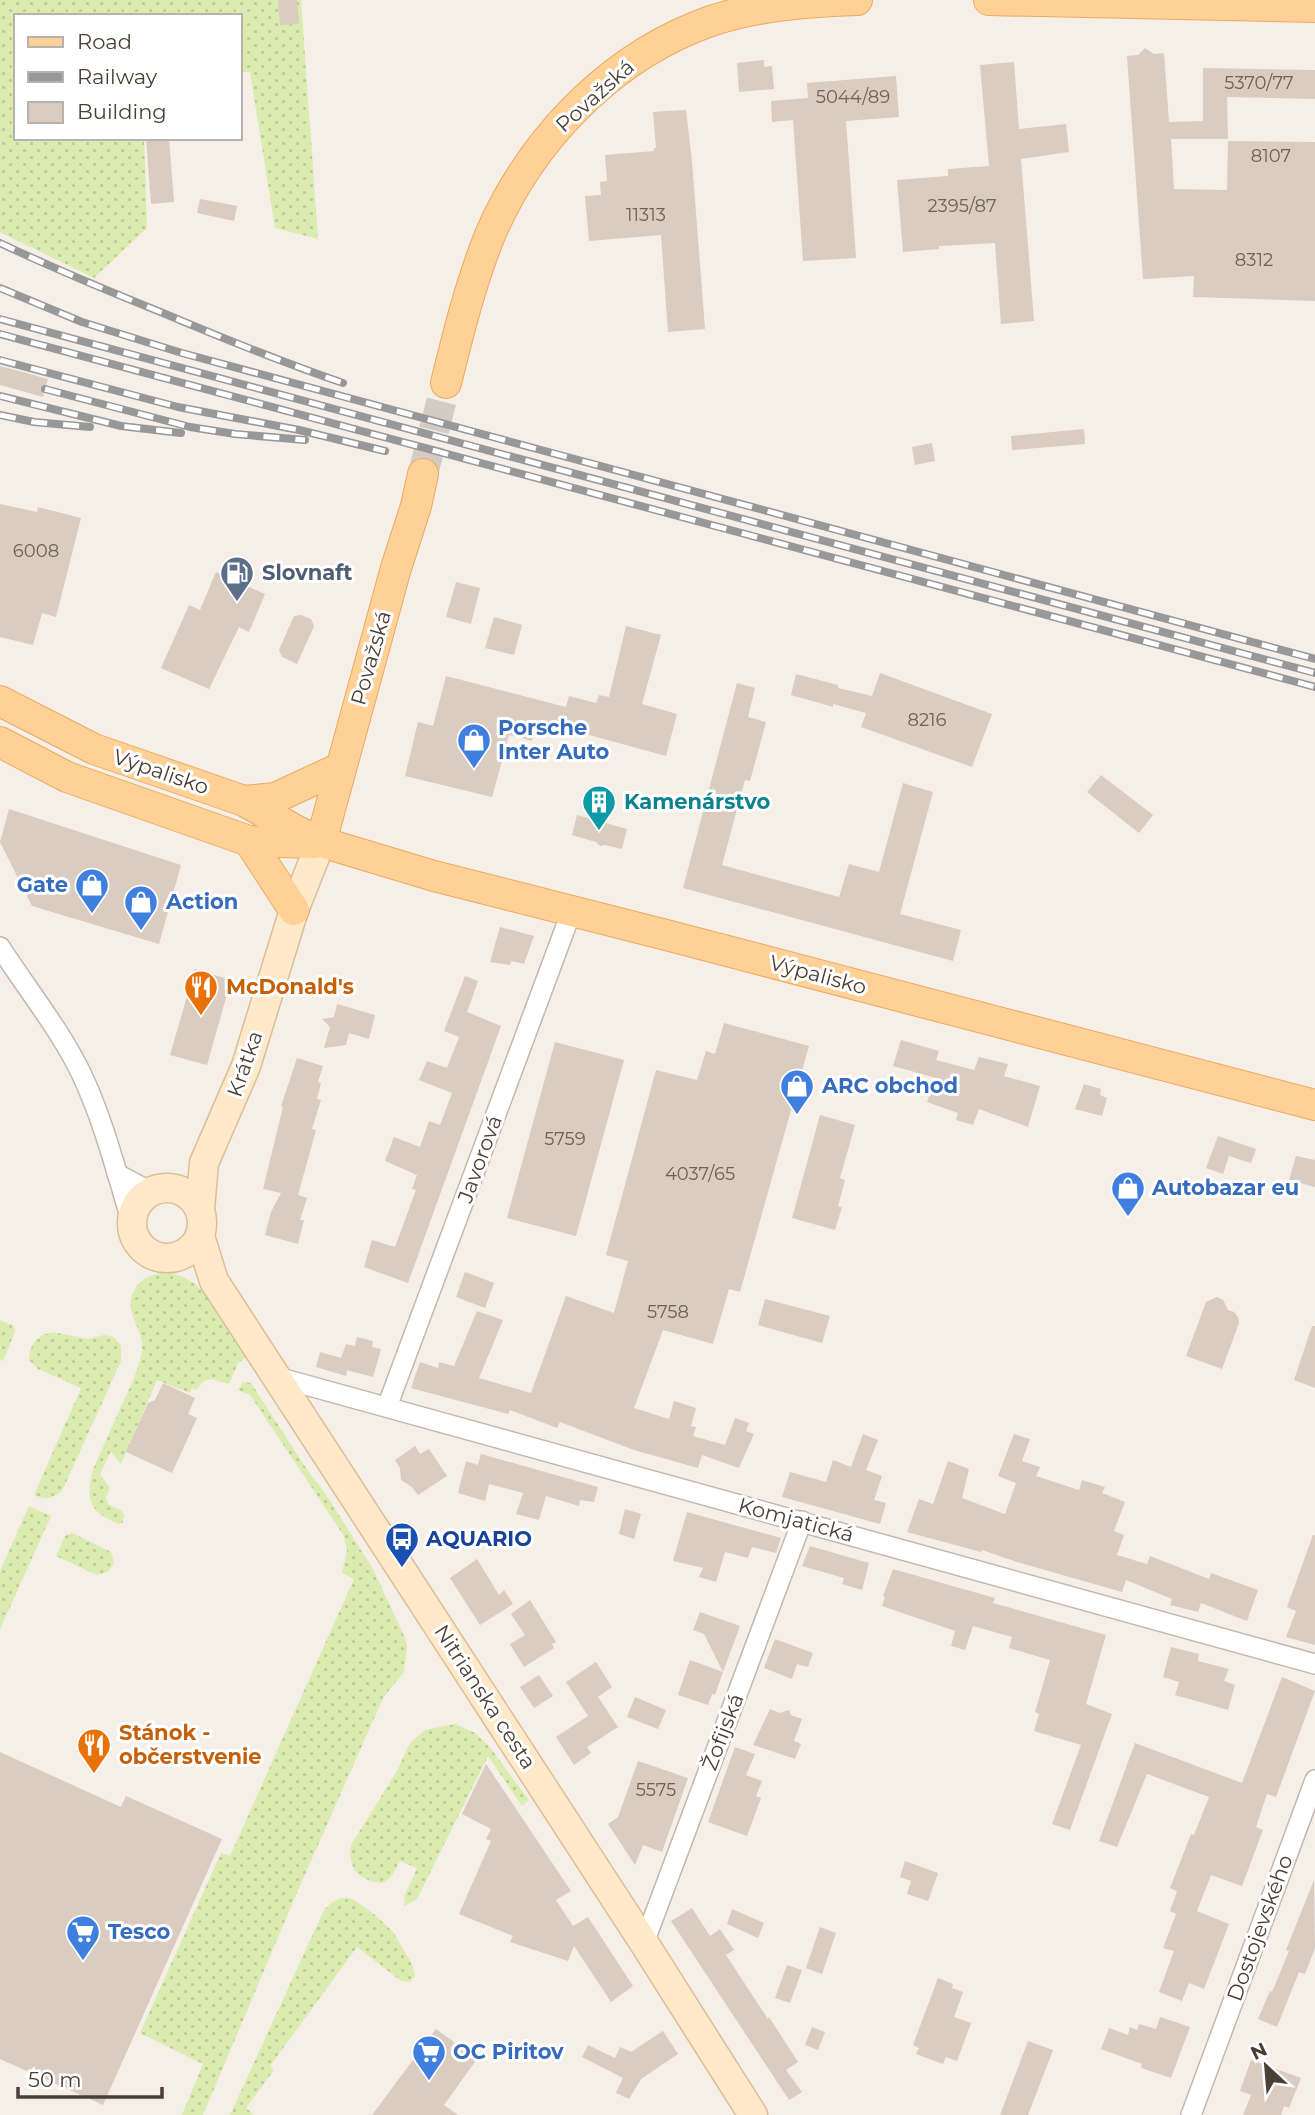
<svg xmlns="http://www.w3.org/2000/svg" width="1315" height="2115" font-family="Montserrat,sans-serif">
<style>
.grass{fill:url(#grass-dots)}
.building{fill:#daccc0}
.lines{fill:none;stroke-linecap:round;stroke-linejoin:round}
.primary-tunnel{stroke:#d3ccc4;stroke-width:30;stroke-dasharray:30 15;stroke-linecap:butt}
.minor-casing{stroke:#c4b8ad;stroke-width:22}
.secondary-casing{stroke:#dbbe97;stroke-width:31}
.primary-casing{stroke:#ebab60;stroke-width:32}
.minor{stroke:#fff;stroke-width:19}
.secondary{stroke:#ffe9c8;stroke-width:28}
.primary{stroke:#ffd197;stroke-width:30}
.rail-casing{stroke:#989898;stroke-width:8}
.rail{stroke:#fff;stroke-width:5;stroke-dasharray:16;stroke-linecap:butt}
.labels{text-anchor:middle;stroke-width:6;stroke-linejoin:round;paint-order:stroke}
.number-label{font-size:18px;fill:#6d6258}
.street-label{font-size:21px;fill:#493f36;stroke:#fff}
.service-label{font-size:21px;font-weight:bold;fill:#4e5e75;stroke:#fff;text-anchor:start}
.shop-label{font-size:21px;font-weight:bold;fill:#366cbe;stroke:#fff;text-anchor:start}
.culture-label{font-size:21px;font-weight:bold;fill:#0d838f;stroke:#fff;text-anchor:start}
.food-label{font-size:21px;font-weight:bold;fill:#c56008;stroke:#fff;text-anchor:start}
.transit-label{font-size:21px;font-weight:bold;fill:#164399;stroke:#fff;text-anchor:start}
</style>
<defs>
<pattern id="grass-dots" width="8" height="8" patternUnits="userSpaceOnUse" patternTransform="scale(1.75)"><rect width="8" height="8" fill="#daecaf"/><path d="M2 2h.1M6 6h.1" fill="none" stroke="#bdcb97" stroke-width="1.8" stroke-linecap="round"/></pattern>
</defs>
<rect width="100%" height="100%" fill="#f5efe8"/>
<g class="grass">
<polygon points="0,0 301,0 318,239 275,228 250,72 240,72 240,16 16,16 16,138 144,138 147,228 94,278 0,232"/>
<path d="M172,1272L194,1283L216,1304L251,1354L238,1363L229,1384C214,1380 206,1374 197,1390L192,1388L190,1393L157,1380L121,1464L111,1452L100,1474L110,1488L106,1497L108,1504L121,1510L124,1515L123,1522L119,1524C90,1512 86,1502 92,1472C102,1449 113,1425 123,1402C131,1385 139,1369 142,1351C145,1328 121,1312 135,1289C143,1275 157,1273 172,1272Z"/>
<polygon points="0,1320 14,1326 15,1332 3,1361 0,1359"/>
<path d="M53,1332L88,1339L104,1335L114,1337L121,1346V1361L62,1491C51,1499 46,1500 34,1495L81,1388L38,1369L29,1360C30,1345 36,1335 53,1332Z"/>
<polygon points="243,1382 251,1383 310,1474 323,1490 373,1569 405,1638 407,1646 404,1672 383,1698 295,1897 203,2115 182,2115 203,2064 140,2033 221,1853 230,1856 354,1579 342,1573 347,1551 344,1536 250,1395 238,1390"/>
<polygon points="29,1506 51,1516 0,1629 0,1571"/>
<polygon points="72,1533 111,1552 114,1563 108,1572 97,1575 56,1556 65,1536"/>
<path d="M455,1724L475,1733L489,1746L529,1800L522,1806L488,1756L417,1899L404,1906L405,1895L417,1868L400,1861L392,1876L383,1883C360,1881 347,1869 351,1845L397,1771L410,1743L425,1730Z"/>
<polygon points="341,1898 353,1899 375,1915 393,1932 412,1964 415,1976 410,1982 401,1981 357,1947 270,2066 274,2070 246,2108 254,2115 230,2115 324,1910 331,1903"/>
</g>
<g class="building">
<polygon points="278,0 297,0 299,24 280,25"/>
<polygon points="1145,48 1154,54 1164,53 1169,122 1203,121 1203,68 1315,70 1315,99 1227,97 1228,139 1171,139 1174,189 1227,190 1228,141 1315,142 1315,301 1193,297 1194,276 1143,279 1127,56 1138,55"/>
<polygon points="764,60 764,67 772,66 774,89 739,92 737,63"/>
<polygon points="1014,62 1019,129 1066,124 1069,152 1021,159 1034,321 1001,324 995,243 939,246 939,249 903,252 897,180 948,176 948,169 989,166 980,65"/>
<polygon points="896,76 899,117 846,121 856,258 803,261 793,120 772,122 771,101 808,98 807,83"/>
<polygon points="686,110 692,161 705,329 668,332 661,235 589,241 585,196 601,195 600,182 607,181 605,155 654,151 654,148 656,148 653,112"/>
<polygon points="146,138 169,138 174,202 151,204"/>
<polygon points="200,199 237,206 234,221 197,213"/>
<polygon points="0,366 48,379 43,397 0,385"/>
<polygon points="1084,429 1085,444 1012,450 1011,436"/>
<polygon points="932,443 935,461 915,465 912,447"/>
<polygon points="0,504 37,512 38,507 81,518 56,617 42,613 33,645 0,637"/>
<polygon points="216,572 265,594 249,632 239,627 209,689 161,668 189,605 200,610"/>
<polygon points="456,582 480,588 471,624 446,617"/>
<polygon points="301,615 311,619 314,626 297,664 282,657 279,650 294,616"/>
<polygon points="494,617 522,625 514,655 485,648"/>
<polygon points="626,626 661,635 642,704 677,714 666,756 538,721 532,741 509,735 492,797 405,776 418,722 433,726 446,676 566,707 569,696 596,703 599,695 609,697"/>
<polygon points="880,673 992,714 972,767 861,727 866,713 833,704 833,707 791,695 796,674 838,685 838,688 872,696"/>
<polygon points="737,683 755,688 748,717 766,722 750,781 745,780 722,865 839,897 849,864 879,872 903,783 933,792 900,914 961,930 953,961 683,888"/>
<polygon points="1101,775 1153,815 1139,833 1087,792"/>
<polygon points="9,809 181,865 159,944 32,906 0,842"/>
<polygon points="577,815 627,829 622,849 605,845 600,846 596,842 572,835"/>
<polygon points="500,927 534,936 524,964 511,961 510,965 490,962"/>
<polygon points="195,969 231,980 207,1065 170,1055"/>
<polygon points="465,976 478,981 467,1012 501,1026 408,1283 364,1267 372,1240 395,1247 416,1190 412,1189 417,1175 385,1161 394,1137 420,1147 429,1121 440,1125 452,1093 419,1080 427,1061 447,1068 459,1037 444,1031"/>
<polygon points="337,1004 375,1015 369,1039 349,1033 346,1045 324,1048 330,1027 322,1019 334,1017"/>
<polygon points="724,1023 809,1046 740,1292 729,1289 713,1344 663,1330 634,1408 669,1419 674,1401 696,1408 691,1426 696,1427 693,1436 725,1445 735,1418 749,1423 746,1431 754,1434 739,1468 702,1455 698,1468 634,1450 560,1422 557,1428 510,1410 508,1414 411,1388 420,1362 438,1368 439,1362 454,1366 477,1311 503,1320 479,1378 531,1393 566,1296 614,1313 628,1261 606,1255 656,1070 697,1080 706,1051 715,1054"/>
<polygon points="901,1040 939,1051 936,1060 974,1070 979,1057 1008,1064 1004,1076 1040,1086 1028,1127 979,1109 973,1125 956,1120 958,1113 927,1102 936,1078 893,1066"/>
<polygon points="555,1042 624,1060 576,1236 507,1218"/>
<polygon points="297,1058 323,1066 318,1082 321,1083 317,1099 321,1100 312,1129 316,1130 298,1195 307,1198 300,1220 304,1220 298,1244 265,1235 271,1212 281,1193 263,1189 283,1107 281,1106"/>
<polygon points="1084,1084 1101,1089 1100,1095 1107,1098 1102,1116 1075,1109"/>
<polygon points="820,1115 855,1125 840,1178 845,1180 838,1206 842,1207 835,1230 792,1218"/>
<polygon points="1218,1136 1256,1149 1251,1163 1229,1156 1223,1174 1206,1168"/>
<polygon points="1296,1156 1315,1160 1315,1187 1289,1180"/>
<polygon points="465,1272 494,1283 485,1308 456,1297"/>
<polygon points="1217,1297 1223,1300 1228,1310 1234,1312 1238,1317 1239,1323 1222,1369 1186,1356 1206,1302"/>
<polygon points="765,1299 830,1316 822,1343 758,1325"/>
<polygon points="1312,1326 1315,1326 1315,1388 1294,1380"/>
<polygon points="357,1337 373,1341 372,1347 381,1349 373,1377 347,1370 346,1376 316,1367 320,1352 341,1358 346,1344 355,1346"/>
<polygon points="163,1383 195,1398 188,1414 197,1418 172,1473 126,1452 148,1403 155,1400"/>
<polygon points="863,1434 878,1440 866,1470 882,1476 874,1500 886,1503 880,1524 782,1497 790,1472 826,1482 833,1460 851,1467"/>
<polygon points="1014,1434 1030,1439 1022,1461 1040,1467 1036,1476 1079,1490 1082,1480 1105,1487 1102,1493 1125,1502 1114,1531 1124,1535 1117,1555 1147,1564 1150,1556 1209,1579 1211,1573 1258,1590 1247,1621 1201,1603 1198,1612 1170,1605 1172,1599 1126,1580 1122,1592 1017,1562 982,1550 981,1552 907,1532 919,1499 933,1504 948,1461 969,1469 962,1498 1005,1514 1016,1483 998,1476"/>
<polygon points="415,1446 420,1454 429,1449 447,1476 418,1495 412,1487 401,1480 400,1468 395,1460"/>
<polygon points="481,1454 598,1487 594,1502 580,1500 579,1506 546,1496 539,1520 516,1514 523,1493 489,1484 485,1501 458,1493 466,1461 478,1465"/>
<polygon points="625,1509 641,1514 634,1539 619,1534"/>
<polygon points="687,1512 781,1538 776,1553 752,1547 748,1558 725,1552 716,1582 699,1577 703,1568 673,1561"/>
<polygon points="1313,1535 1315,1535 1315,1645 1286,1637 1296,1611 1287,1607"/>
<polygon points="810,1546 869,1563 862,1590 842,1584 844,1578 802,1566"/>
<polygon points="477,1559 499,1595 504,1590 513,1604 480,1625 450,1578"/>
<polygon points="893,1569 995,1598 993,1603 1106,1635 1086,1704 1112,1714 1070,1830 1052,1824 1081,1745 1034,1731 1039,1714 1035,1712 1050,1660 1009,1648 1012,1637 973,1626 965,1650 951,1646 955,1631 882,1606 885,1597 883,1596"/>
<polygon points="530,1600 556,1642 552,1644 554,1648 524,1667 510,1644 525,1635 511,1614"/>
<polygon points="700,1612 740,1626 723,1672 704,1634 693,1630"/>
<polygon points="775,1639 813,1653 808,1667 797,1664 792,1679 764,1668"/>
<polygon points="1171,1647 1199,1654 1198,1661 1229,1669 1224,1681 1235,1685 1228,1710 1175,1695 1179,1682 1163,1677"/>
<polygon points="690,1660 723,1672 715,1695 712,1694 708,1705 678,1695"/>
<polygon points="596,1662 612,1687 598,1697 618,1727 587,1747 591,1753 574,1765 556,1737 588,1716 566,1682"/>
<polygon points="539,1675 553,1696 534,1708 520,1687"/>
<polygon points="1282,1677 1315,1691 1276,1797 1267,1794 1256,1827 1263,1830 1242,1886 1211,1875 1197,1911 1229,1924 1204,1989 1189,1983 1182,2001 1159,1992 1174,1951 1163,1948 1176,1914 1170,1911 1177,1891 1170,1888 1191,1834 1194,1835 1209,1797 1147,1774 1117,1847 1099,1841 1135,1743 1242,1783"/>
<polygon points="635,1697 666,1710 658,1729 627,1717"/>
<polygon points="770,1709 780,1713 789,1710 791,1715 802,1719 794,1741 801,1744 795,1759 753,1745"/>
<polygon points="735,1747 755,1754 746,1775 762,1781 756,1796 761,1798 747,1836 708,1822"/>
<polygon points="0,1752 121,1807 126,1796 222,1839 103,2105 0,2059"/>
<polygon points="638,1761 688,1778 662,1852 643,1845 635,1865 608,1824 618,1817"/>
<polygon points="486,1764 571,1891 556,1900 573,1926 588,1917 633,1986 611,2002 574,1946 568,1961 510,1942 513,1936 459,1914 491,1841 486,1839 491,1829 462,1814"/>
<polygon points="905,1861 938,1873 928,1901 907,1894 911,1881 900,1877"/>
<polygon points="1314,1880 1315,1948 1305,1974 1299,1972 1277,2027 1258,2019 1270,1991 1272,1992 1289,1951 1286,1950"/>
<polygon points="692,1908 710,1936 720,1929 734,1950 726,1955 768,2019 769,2017 798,2062 786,2070 802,2092 789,2100 671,1921"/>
<polygon points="732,1909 764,1923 758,1938 727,1924"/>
<polygon points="820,1927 836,1933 822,1974 806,1968"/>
<polygon points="787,1965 802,1970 790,2003 775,1998"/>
<polygon points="938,1978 953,1984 952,1988 963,1992 954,2017 971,2023 957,2061 946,2057 943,2064 916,2054 919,2048 913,2045"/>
<polygon points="1160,2017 1190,2027 1171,2078 1141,2068 1142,2064 1101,2049 1109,2028 1128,2035 1130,2027 1137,2030 1139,2024 1156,2029"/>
<polygon points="812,2027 825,2032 818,2050 805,2045"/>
<polygon points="436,2029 477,2059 444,2105 458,2115 372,2115"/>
<polygon points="663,2031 678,2054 641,2079 629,2099 616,2093 623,2078 582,2057 588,2045 615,2058 620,2047 631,2052"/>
<polygon points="1028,2041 1053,2050 1028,2115 1000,2115"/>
<polygon points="1251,2060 1301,2078 1289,2108 1284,2106 1281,2115 1243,2115 1251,2095 1240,2091"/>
</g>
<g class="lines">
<polyline class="primary-tunnel" points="423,474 446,383"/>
<g class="minor-casing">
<g id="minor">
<path d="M0,947C27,989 59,1028 81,1073C104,1121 117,1175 133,1226"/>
<polyline points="117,1174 151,1192"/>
<polyline points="277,1377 1315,1664"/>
<polyline points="387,1407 572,910"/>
<polyline points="644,1943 802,1521"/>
<polyline points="1191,2115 1315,1780"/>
</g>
</g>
<g class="secondary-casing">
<g id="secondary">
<circle cx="167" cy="1223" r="35"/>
<polyline points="200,1209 204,1163 246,1066 294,910 321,842"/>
<polyline points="200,1236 214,1281 644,1943 753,2115"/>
</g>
</g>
<g class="primary-casing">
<g id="primary">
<polyline points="989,0 1315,7"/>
<path d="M446,383C458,334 471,282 490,235C529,144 603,65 695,27C746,6 803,2 857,0"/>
<polyline points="0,701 94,749 244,801 295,830 321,842 434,876 670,936 1315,1105"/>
<polyline points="0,742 67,777 249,841 314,843"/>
<polyline points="244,801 275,798 340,768"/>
<polyline points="249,841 294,910"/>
<polyline points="321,842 396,568 416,506 423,474"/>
</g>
</g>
<use href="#minor" class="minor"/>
<use href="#secondary" class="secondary"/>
<use href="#primary" class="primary"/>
<g class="rail-casing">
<g id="rail">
<path d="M0,243C53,268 108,291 163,313C222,338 282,362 343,383"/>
<polyline points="0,288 82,322 182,353 1315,659"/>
<polyline points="0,319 1315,673"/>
<polyline points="0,334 1315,687"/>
<polyline points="0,360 178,407 299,430 385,451"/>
<polyline points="45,389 190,427 235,434 305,440"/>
<polyline points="0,396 121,426 181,433"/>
<polyline points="0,415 34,422 90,427"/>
</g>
</g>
<use href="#rail" class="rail"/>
</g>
<defs>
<g id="fuel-pin" transform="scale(1.75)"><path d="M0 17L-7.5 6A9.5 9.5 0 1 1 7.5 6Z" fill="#5c6f8a" stroke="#fff"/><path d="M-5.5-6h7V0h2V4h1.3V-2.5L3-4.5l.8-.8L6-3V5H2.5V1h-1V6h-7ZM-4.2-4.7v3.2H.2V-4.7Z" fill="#fff"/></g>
<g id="shop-pin" transform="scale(1.75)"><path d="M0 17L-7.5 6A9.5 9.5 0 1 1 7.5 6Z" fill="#3f7fe0" stroke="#fff"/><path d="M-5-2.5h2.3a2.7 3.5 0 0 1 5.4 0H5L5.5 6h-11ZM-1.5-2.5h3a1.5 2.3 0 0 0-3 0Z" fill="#fff"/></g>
<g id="building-pin" transform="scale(1.75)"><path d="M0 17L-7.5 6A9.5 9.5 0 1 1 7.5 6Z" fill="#0f9aa8" stroke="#fff"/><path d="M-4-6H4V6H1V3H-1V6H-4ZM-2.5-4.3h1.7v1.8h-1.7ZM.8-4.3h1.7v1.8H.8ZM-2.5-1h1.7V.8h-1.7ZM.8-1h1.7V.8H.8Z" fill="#fff"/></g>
<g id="restaurant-pin" transform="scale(1.75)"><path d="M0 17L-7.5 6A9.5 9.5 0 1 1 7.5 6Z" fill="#e8710a" stroke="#fff"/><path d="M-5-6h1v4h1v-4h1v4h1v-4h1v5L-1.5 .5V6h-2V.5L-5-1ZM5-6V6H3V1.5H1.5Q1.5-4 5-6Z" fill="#fff"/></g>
<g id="bus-pin" transform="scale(1.75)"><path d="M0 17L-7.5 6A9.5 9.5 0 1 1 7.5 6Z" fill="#1a4fb4" stroke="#fff"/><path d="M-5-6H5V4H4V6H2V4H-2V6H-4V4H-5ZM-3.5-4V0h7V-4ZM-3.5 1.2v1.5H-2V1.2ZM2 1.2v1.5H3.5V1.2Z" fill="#fff"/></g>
<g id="supermarket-pin" transform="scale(1.75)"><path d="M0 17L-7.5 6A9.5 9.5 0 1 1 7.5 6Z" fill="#3f7fe0" stroke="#fff"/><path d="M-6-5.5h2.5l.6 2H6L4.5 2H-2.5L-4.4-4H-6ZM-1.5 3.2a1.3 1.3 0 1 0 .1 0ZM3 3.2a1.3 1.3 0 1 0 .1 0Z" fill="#fff"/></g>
</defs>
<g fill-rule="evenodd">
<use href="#fuel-pin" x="237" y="573"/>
<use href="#shop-pin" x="474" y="740"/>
<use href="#building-pin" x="599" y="802"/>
<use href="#shop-pin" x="92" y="885"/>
<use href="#shop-pin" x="141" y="902"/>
<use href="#restaurant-pin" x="201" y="987"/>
<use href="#shop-pin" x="797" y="1086"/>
<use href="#shop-pin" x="1128" y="1188"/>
<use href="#bus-pin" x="402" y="1539"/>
<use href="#restaurant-pin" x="94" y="1745"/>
<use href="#supermarket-pin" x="83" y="1932"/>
<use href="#supermarket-pin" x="429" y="2052"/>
</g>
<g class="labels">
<g class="number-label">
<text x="1259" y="89">5370/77</text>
<text x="853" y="103">5044/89</text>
<text x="1271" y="162">8107</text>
<text x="962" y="212">2395/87</text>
<text x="646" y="221">11313</text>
<text x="1254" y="266">8312</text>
<text x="36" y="557">6008</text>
<text x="927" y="726">8216</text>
<text x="565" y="1145">5759</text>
<text x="700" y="1180">4037/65</text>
<text x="668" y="1318">5758</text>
<text x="656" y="1796">5575</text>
</g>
<g class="street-label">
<text transform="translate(595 96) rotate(-42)" y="7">Považská</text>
<text transform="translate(371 658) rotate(-74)" y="7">Považská</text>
<text transform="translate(161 772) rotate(19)" y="7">Výpalisko</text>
<text transform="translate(818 975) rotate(15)" y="7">Výpalisko</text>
<text transform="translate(245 1064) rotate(-71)" y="7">Krátka</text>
<text transform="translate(480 1159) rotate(-70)" y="7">Javorová</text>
<text transform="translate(796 1520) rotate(15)" y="7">Komjatická</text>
<text transform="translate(485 1697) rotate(57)" y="7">Nitrianska cesta</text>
<text transform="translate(723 1732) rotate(-69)" y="7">Žofijská</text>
<text transform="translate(1260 1928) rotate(-70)" y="7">Dostojevského</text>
</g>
<g class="service-label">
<text x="262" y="580">Slovnaft</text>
</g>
<g class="shop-label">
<text x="498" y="735">Porsche<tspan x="498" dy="24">Inter Auto</tspan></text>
<text x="68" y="892" text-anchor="end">Gate</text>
<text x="166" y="909">Action</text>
<text x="822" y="1093">ARC obchod</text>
<text x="1152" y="1195">Autobazar eu</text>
<text x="108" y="1939">Tesco</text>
<text x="453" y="2059">OC Piritov</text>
</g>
<g class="culture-label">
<text x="624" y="809">Kamenárstvo</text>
</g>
<g class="food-label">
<text x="226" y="994">McDonald's</text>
<text x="119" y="1740">Stánok -<tspan x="119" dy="24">občerstvenie</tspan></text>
</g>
<g class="transit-label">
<text x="426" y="1546">AQUARIO</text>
</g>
</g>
<rect x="14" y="14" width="228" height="126" fill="#ffffff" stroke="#b6b2af" stroke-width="2"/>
<rect x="28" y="37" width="35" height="10" fill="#ffd197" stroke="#b6b2af" stroke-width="2"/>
<text x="77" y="49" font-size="21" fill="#493f36">Road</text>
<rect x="28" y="72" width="35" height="10" fill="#989898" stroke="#b6b2af" stroke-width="2"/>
<text x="77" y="84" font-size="21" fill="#493f36">Railway</text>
<rect x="28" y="102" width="35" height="21" fill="#daccc0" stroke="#b6b2af" stroke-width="2"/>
<text x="77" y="119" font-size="21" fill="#493f36">Building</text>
<g transform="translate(1266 2066) rotate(334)" stroke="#ffffff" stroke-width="5" paint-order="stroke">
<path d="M0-5L12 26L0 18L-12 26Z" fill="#493f36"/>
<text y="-10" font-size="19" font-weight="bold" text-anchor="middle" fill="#493f36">N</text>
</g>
<path d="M18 2087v10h144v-10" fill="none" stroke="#493f36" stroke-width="3.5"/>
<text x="28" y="2087" font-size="21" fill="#493f36" stroke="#ffffff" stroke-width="5" paint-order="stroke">50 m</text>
</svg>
